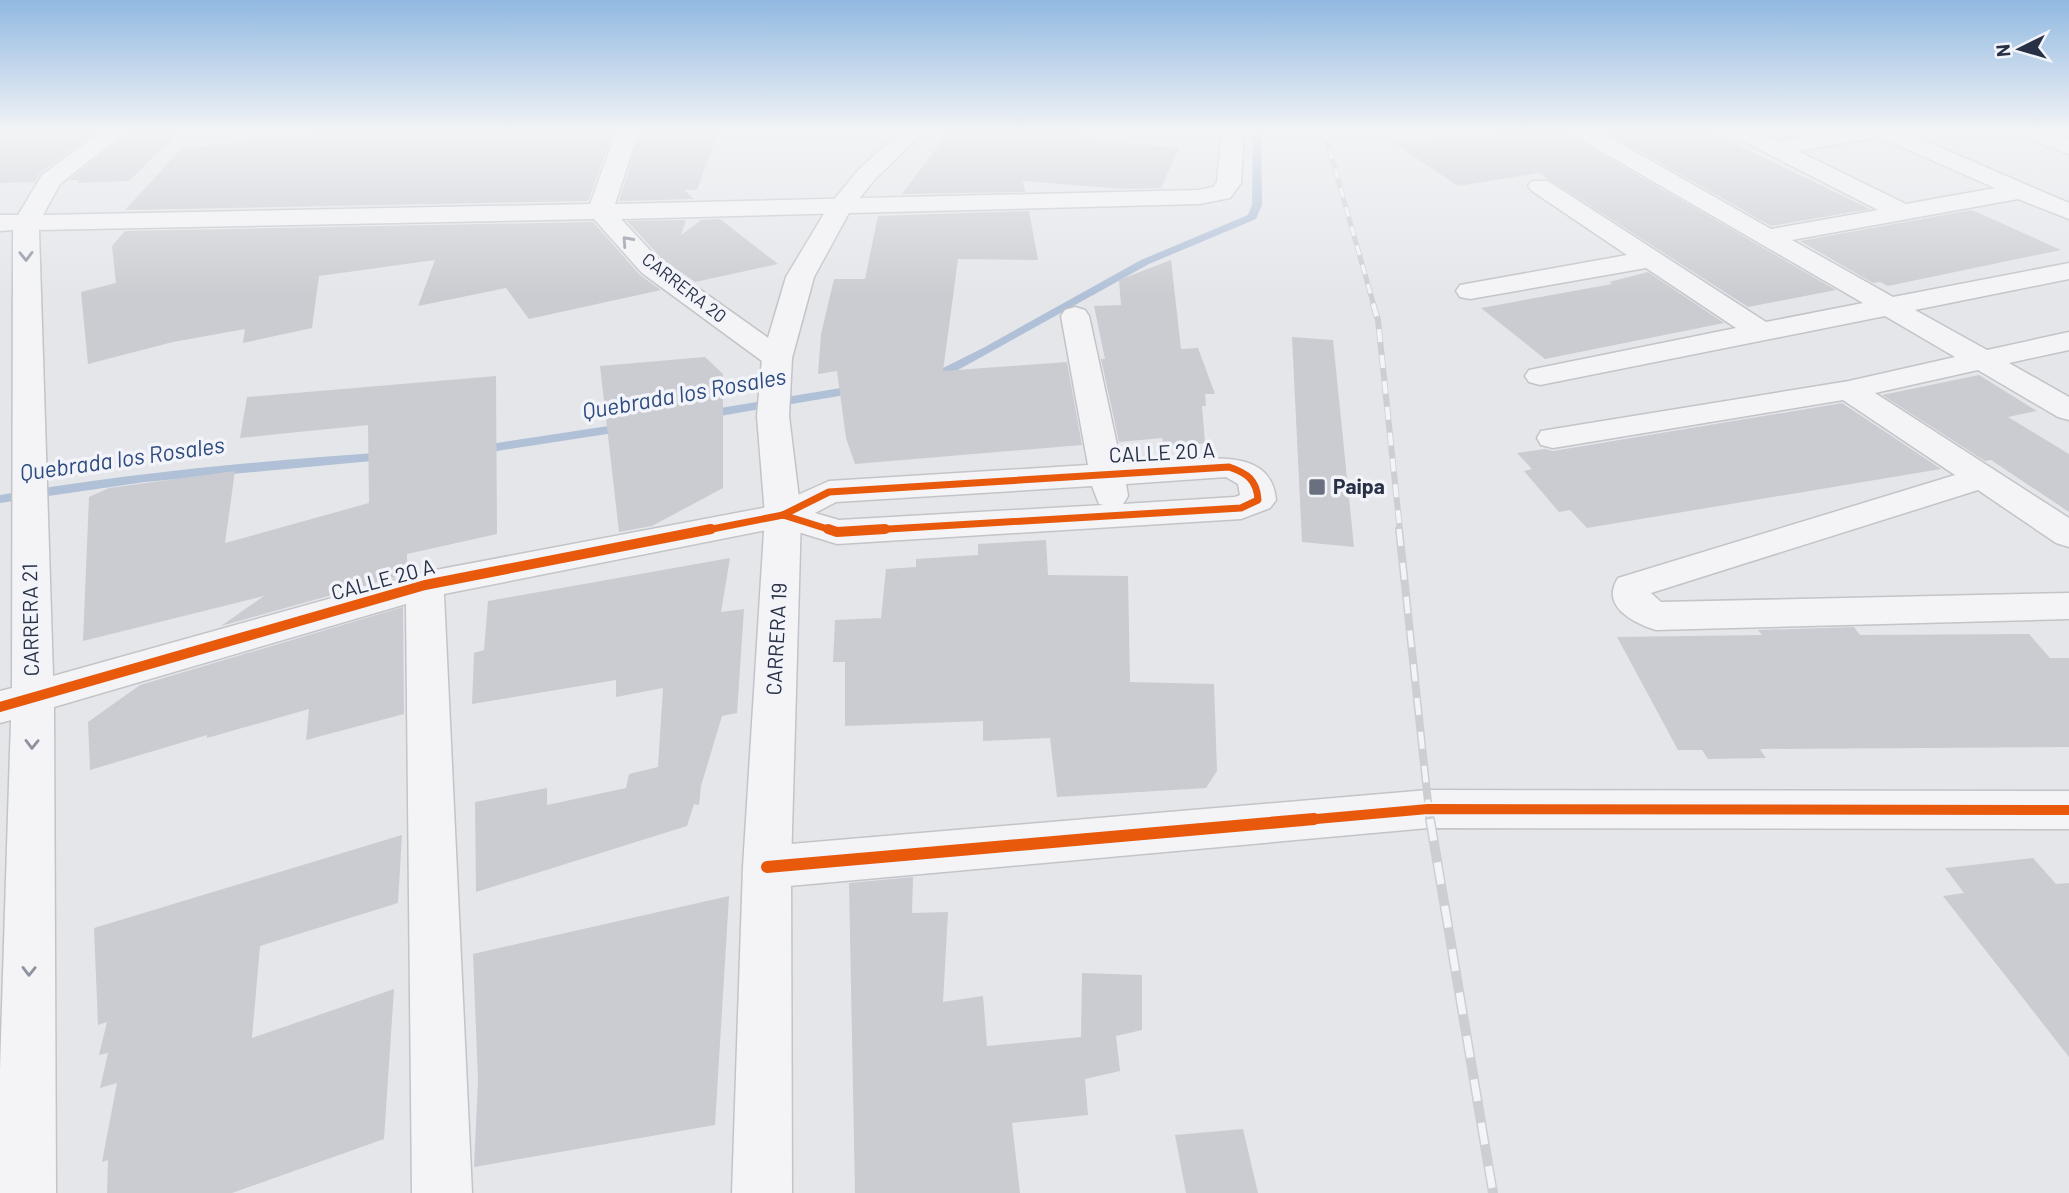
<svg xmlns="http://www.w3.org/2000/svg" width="2069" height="1193" font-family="Barlow,sans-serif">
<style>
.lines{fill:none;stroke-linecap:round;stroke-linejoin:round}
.stream{fill:#b0c0d7;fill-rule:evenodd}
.building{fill:#caccd1}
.minor-casing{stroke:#c2c4c8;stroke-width:3}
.tertiary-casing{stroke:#c2c4c8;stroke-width:3}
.minor{fill:#f4f4f6;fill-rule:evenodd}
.tertiary{fill:#f4f4f6;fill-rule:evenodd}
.rail-far3-casing{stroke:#cdced1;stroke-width:5}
.rail-far2-casing{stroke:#cdced1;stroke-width:6}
.rail-far1-casing{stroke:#cdced1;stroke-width:8}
.rail-casing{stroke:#cdced1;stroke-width:10}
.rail-far3{stroke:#f2f4f9;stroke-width:3.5;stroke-dasharray:10;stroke-linecap:butt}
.rail-far2{stroke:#f2f4f9;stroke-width:4.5;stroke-dasharray:13;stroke-linecap:butt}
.rail-far1{stroke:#f2f4f9;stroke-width:5;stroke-dasharray:17;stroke-linecap:butt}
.rail{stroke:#f2f4f9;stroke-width:7;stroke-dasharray:22;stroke-linecap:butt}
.cycleway-far2-casing{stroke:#f2f4f9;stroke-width:10}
.cycleway-far1-casing{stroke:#f2f4f9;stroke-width:14}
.cycleway-casing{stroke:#f2f4f9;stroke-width:17}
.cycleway-far2{stroke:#e8590c;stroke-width:7}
.cycleway-far1{stroke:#e8590c;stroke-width:10}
.cycleway{stroke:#e8590c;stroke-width:12}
.oneway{stroke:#8e929e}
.poi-dot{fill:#6a707f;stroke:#f2f4f9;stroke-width:2.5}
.labels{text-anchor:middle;stroke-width:7;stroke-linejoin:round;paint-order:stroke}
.far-street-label{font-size:18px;fill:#283046;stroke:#f2f4f9}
.street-label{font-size:21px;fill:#283046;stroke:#f2f4f9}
.poi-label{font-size:21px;font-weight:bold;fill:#283046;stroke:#f2f4f9;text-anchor:start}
.water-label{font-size:23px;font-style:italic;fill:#2d4b7f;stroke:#f2f4f9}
</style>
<rect width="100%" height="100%" fill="#e4e6ea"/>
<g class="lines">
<g class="stream">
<polygon points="1253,130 1261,130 1262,205 1256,219 1149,264 947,376 925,379 925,373 939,370 983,348 1141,260 1248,215 1252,205"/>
<polygon points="859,385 865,389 863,392 702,419 695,415 702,411"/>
<polygon points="628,423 635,427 633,430 477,454 470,450 477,446"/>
<path d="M388,452L395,456L393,459L145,482L0,503V495C129,473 258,461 388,452Z"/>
</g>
</g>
<g class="building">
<polygon points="0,130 99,130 40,173 35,182 0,183"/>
<polygon points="131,130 181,130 129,181 77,183 79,180 69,180"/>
<polygon points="346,130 614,130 588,201 125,210 181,149"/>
<polygon points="641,130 719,130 697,190 684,190 694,199 619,201"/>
<polygon points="950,130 1079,130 1075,139 1179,148 1161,188 1124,189 1023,181 1025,192 902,194"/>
<polygon points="1527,130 1567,130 1572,137 1836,290 1748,307 1539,173 1458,186 1394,143 1414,144"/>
<polygon points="1602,130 1707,130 1870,209 1771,226"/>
<polygon points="1972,210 2061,250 1888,286 1880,282 1873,283 1800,241"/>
<polygon points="1029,211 1038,260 958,259 943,371 1067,362 1082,445 855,464 846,438 837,371 818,374 821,334 834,279 865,279 878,216"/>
<polygon points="720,219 778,264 695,282 662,259 627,221 686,220 681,235 701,220"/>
<polygon points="593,222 640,275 661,290 529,319 506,288 418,306 435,260 319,276 312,328 243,343 245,329 173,342 88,364 81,292 116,283 112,246 125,231"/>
<polygon points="1171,260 1181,349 1198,348 1215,394 1205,394 1206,406 1202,406 1205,443 1165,449 1162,438 1119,442 1101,359 1105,359 1094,306 1121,305 1119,280"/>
<polygon points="1648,272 1724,323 1545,359 1481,308 1612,284 1609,282"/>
<polygon points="1292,337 1333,340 1354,547 1302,542"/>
<polygon points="705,357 723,374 723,488 652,526 619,532 600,366"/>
<polygon points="1979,375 2037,411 2008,417 2069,454 2069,512 1991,460 1985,461 1882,395"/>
<polygon points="496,376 497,534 407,554 407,574 221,626 264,596 83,641 89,497 109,488 235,471 225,543 369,503 368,425 240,438 247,397"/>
<polygon points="1842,403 1941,469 1587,528 1570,510 1559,512 1524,471 1532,469 1517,453 1545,449 1553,451"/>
<polygon points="1046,540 1048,575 1128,576 1130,682 1214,684 1217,771 1206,788 1057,797 1050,738 983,741 983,721 845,726 845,662 833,662 835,620 881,618 886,569 916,567 916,559 978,555 978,544"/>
<polygon points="730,558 721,612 744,609 737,713 722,716 701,786 699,805 694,804 687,826 476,892 475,802 547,788 547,805 626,788 629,774 658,767 663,688 616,697 616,680 472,704 474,653 484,650 488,601"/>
<polygon points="403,607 404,714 306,740 309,709 207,738 207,735 90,770 88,722 140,685"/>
<polygon points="1854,627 1860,635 2029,634 2050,658 2069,658 2069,747 1760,749 1766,758 1708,759 1702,750 1678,750 1617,637 1762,635 1758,630"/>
<polygon points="402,835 398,903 260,946 252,1038 394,989 384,1139 232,1193 107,1193 108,1160 102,1162 117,1083 100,1088 108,1053 99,1055 107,1022 98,1025 94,928"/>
<polygon points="2033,858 2056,884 2069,883 2069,1057 1943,896 1964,893 1945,868"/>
<polygon points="913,877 912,913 948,912 943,1002 983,996 987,1046 1081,1037 1082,973 1142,975 1142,1030 1116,1036 1120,1071 1085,1079 1088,1115 1012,1123 1020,1193 855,1193 849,883"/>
<polygon points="729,896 715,1125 474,1167 478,1080 473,954"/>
<polygon points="1243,1129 1258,1193 1186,1193 1175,1135"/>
</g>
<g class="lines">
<g class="minor-casing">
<g id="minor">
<path d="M103,130H128L60,184L43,215L590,204L617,130H639L615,204L1199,190L1213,187L1217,182L1222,130H1244L1241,183L1230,198L1199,204L621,219L660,261L788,352L792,358L788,364L777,367L766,364L642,273L594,219L39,230L53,676L425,572L773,506L829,481L1088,465L1061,316L1065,310L1075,307L1085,310L1089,316L1121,463C1142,462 1162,461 1182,460C1218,458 1272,451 1276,500L1270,508L1241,519L837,544L782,527L444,594L472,1193H412L406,604L54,707L56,1193H0V1070L11,720L0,723V691L12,688L13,230L0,231V215H18L42,175ZM1226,477L1238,484L1240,495L1235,497L1123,504L1128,496L1126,484ZM1092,486L1099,504L1104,505L839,520L815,513L836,502Z"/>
<path d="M1394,130H1449L1446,135C1430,138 1410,144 1394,140L1391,135Z"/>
<path d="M1570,130H1597L1771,229L1878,210L1731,135L1728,130H1756L1778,141L1842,130H1900L2069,203V219L2018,199L1792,240L1893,297L2069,263V279L1915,310L1987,350L2069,332V350L2009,363L2069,397V420L2058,417L1978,370L1875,393L2069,518V547L2056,543L1978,490L1651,593L1661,602L2069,593V619L1656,630C1633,623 1600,606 1618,578L1955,475L1843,400L1553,448L1541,445L1537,438L1541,431L1849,381L1955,357L1885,316L1540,385L1529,382L1525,376L1529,370L1736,328L1646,268L1470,299L1460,297L1456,291L1460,285L1627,255L1532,191L1528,186L1532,181H1548L1766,322L1863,303L1573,135ZM1879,137L1995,188L1906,204L1798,151Z"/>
<polygon points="2015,130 2046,130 2069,139 2069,154 2018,135"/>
<polygon points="1428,790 2069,791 2069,829 1428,828 767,888 750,882 743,867 750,852 767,846"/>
</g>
</g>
<g class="tertiary-casing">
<polygon id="tertiary" points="902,130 926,130 875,179 851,209 814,277 792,358 789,416 801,515 791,867 792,1193 732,1193 743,867 765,515 757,416 762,358 786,277 828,207 859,169"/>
</g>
<use href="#minor" class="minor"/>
<use href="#tertiary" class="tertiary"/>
<g class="rail-far3-casing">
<polyline id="rail-far3" points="1324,130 1374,306"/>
</g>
<g class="rail-far2-casing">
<polyline id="rail-far2" points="1373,304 1378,320 1400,531"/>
</g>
<g class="rail-far1-casing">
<polyline id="rail-far1" points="1399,529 1430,821"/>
</g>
<g class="rail-casing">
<polyline id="rail" points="1430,819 1493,1193"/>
</g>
<use href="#rail-far3" class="rail-far3"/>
<use href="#rail-far2" class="rail-far2"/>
<use href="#rail-far1" class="rail-far1"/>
<use href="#rail" class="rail"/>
<g class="cycleway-far2-casing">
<g id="cycleway-far2">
<polyline points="783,515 834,531"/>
<path d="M783,515L829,492L1229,467C1247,473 1257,480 1258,500L1241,508L855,531"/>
<polyline points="702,531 783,515"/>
</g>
</g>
<g class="cycleway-far1-casing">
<g id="cycleway-far1">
<polyline points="828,529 837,532 885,529"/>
<polyline points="0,707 425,585 711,529"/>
<polyline points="1294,821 1428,809 2069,810"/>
</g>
</g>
<g class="cycleway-casing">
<polyline id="cycleway" points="767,867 1314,819"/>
</g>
<use href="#cycleway-far2" class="cycleway-far2"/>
<use href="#cycleway-far1" class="cycleway-far1"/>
<use href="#cycleway" class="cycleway"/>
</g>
<defs><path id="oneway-chevron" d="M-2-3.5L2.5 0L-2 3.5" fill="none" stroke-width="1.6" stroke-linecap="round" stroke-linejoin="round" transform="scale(1.75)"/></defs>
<g class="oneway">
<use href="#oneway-chevron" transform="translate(627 241) rotate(-132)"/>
<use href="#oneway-chevron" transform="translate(26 256) rotate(89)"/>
<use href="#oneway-chevron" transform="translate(32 744) rotate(91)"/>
<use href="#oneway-chevron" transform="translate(29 971) rotate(91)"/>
</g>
<linearGradient id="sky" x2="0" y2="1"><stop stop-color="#91b9e1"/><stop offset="0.44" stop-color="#f3f4f6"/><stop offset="1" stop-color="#f3f4f6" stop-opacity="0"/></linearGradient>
<rect width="2069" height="297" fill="url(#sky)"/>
<rect class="poi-dot" x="1308" y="478" width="18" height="18" rx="3.5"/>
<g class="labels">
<g class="far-street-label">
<text transform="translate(684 288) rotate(38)" y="6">CARRERA 20</text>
</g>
<g class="street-label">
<text transform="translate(1162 453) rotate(-3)" y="7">CALLE 20 A</text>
<text transform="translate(383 580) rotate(-15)" y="7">CALLE 20 A</text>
<text transform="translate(31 620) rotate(-91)" y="7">CARRERA 21</text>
<text transform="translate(777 639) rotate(-87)" y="7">CARRERA 19</text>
</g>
<g class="poi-label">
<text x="1333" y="494">Paipa</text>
</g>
<g class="water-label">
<text transform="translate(684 394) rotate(-10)" y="8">Quebrada los Rosales</text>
<text transform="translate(122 459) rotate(-8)" y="8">Quebrada los Rosales</text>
</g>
</g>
<g transform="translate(2020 49) rotate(265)" stroke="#f2f4f9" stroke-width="5" paint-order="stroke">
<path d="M0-5L12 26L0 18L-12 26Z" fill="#283046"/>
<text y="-10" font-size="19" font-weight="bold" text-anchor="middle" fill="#283046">N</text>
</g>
</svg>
